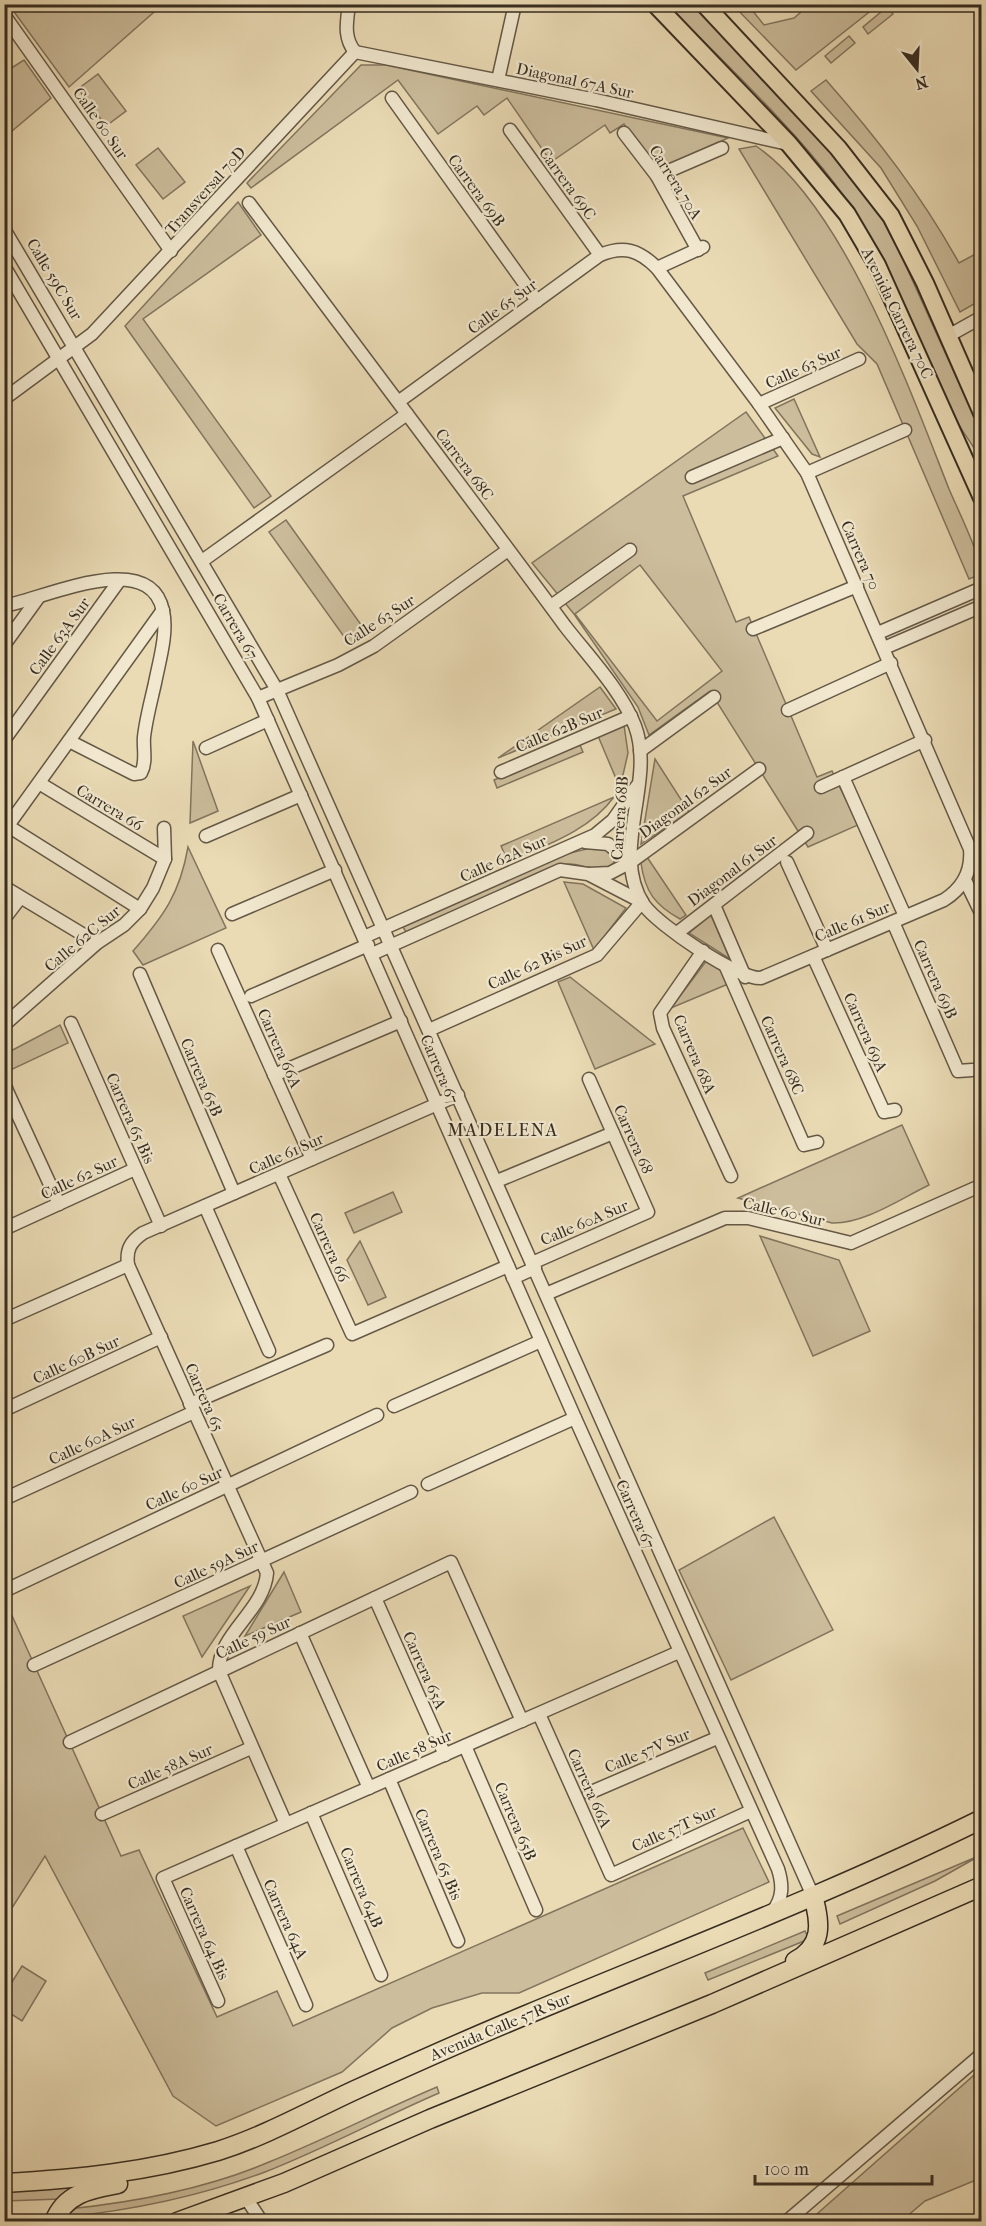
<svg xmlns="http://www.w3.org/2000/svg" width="986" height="2226" font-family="'IM FELL French Canon',serif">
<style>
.green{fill:#ccbd9c;stroke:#82755e;stroke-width:1.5;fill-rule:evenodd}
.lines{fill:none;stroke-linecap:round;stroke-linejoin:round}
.minor-casing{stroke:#645846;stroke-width:15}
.major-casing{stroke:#372d21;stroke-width:20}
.highway-casing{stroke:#372d21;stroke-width:21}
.minor{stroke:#f1e8cf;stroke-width:12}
.major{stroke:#eadbb5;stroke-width:16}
.highway{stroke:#eadbb5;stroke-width:18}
.labels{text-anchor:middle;stroke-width:4.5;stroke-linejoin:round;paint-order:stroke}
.street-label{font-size:16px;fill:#372d21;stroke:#f1e8cf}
.neighbourhood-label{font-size:18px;letter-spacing:1.5px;fill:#372d21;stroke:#f1e8cf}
</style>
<rect width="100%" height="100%" fill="#eadbb5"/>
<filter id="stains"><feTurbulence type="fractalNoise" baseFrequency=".00333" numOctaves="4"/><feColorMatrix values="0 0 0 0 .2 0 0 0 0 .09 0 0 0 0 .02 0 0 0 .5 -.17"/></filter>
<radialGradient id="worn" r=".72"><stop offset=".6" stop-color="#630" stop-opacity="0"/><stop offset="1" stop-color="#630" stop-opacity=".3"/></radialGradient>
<g class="green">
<polygon points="9,5 162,5 69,87"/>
<path d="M668,5H692L831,150L866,194L887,224L981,432V461C975,447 965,436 958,423C916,343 890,257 835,184C788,122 722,61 668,5Z"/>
<polygon points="733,5 748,5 764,25 794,18 809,5 878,5 796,70"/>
<polygon points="887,7 893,14 868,34 863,27"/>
<polygon points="849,36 855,43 831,63 825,56"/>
<polygon points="24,60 51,98 5,137 5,72"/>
<polygon points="361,65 386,65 728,138 656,171 624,124 610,133 605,125 551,162 507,98 484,115 477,106 438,134 398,80 251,188 247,183"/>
<polygon points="98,74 126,111 106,126 78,89"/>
<path d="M826,80C877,138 922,196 959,263L981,251V300L960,312L917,226L881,168L811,91Z"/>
<path d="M756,146C844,206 910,390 949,489C957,508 981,556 981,574L969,579L877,364L857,344L739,149Z"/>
<polygon points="158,148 185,182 163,199 136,165"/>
<polygon points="238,202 261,235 143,319 271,496 254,508 125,326"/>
<polygon points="794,399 820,457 812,454 775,408"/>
<path d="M746,412L778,456L683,496L736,622L749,617L817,777L832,771L858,825L808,847L710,691L649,735L638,707L574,614L532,563ZM640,565L722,671L657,721L575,614Z"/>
<polygon points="286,520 367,633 350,645 269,532"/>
<polygon points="600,687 616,709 498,758"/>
<polygon points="624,725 628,753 620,788 598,736"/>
<polygon points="193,741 218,811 190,823"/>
<polygon points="580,745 583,752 497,788 494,780"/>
<polygon points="655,759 689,812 641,844"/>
<path d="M614,797C588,832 546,845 508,862L501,846Z"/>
<path d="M188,847L226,928L143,965L133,951C164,916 180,893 188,847Z"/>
<path d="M595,847L609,850L615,860C608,878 583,864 570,864C565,864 559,866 555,867L406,932L403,927L566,854Z"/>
<path d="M647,857L686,915L680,919C655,905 645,892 641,863Z"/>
<polygon points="564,882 583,884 626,908 594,950"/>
<polygon points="711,915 730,959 689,933"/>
<polygon points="707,960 722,971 728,984 671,1008"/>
<polygon points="570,977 655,1044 595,1069 558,982"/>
<polygon points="60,1025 68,1043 6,1072 13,1087 5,1092 5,1054"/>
<path d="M902,1125L929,1185C900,1199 864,1224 832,1223L738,1198Z"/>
<polygon points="393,1192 402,1212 354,1233 345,1213"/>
<polygon points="760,1236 839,1260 870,1331 813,1356"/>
<polygon points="360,1241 386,1297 368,1305 347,1260"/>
<polygon points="774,1517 833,1630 731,1680 679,1570"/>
<polygon points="284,1572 301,1612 245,1636"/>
<polygon points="250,1586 202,1657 183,1616"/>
<polygon points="4,1598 121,1856 139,1850 217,2017 277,1991 293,2026 743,1828 769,1882 519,1993 482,1993 432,2008 392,2028 342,2072 216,2126 173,2096 45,1856 5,1919"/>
<polygon points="981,1855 935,1881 840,1924 837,1916"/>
<polygon points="805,1931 809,1939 708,1980 705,1973"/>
<polygon points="22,1966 46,1981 22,2021 5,2010 5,1993"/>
<polygon points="981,2069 981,2178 925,2201 905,2218 906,2221 809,2221"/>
<path d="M437,2087L439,2093C381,2118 324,2149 265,2172C201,2196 134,2210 66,2217L68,2209C136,2202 206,2189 269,2162C326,2139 380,2111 437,2087Z"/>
<polygon points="82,2187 60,2199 5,2201 4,2190"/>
</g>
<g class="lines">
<g class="minor-casing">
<g id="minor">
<path d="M349,4C347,22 343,37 355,52"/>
<polyline points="4,15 171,251"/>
<polyline points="355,52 596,100 788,144"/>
<polyline points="498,80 515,4"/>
<polyline points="392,98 537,301"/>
<polyline points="510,130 600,255"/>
<polyline points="624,133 657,176 698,250"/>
<polyline points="657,176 722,148"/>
<path d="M249,203C302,273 354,344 407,414C460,485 513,555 565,626C589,657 621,690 635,726C656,782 609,852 644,905C658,925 737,979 761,978L944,900C963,888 972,871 970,849L807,473L759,404L657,268C639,250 624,245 600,255L398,402"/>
<polyline points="4,229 277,690 813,1896"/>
<path d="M4,266L258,698L575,1418L778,1869C783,1885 783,1898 773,1911"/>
<polyline points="657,268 703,247"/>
<polyline points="948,336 982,317"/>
<polyline points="4,399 92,334 355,52"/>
<polyline points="759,404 859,359"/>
<polyline points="807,473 905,430"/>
<polyline points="692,477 783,438"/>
<polyline points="202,561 407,414"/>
<path d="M4,606C43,599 150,547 163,611C168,633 159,662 155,683C151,701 146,719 144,737C143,749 147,762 141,773L134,774L69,741"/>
<polyline points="551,606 630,550"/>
<polyline points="753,629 857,586"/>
<polyline points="878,633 982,588"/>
<polyline points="4,645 38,598"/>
<polyline points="884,648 982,606"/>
<polyline points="258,698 338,665 374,646 508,550"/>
<polyline points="788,710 891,663"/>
<polyline points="4,740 119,581"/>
<polyline points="206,748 268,720"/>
<polyline points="640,751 714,697"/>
<polyline points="501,772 631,716"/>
<polyline points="843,777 905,916"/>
<polyline points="39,783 165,859"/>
<polyline points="821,787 925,740"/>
<polyline points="8,826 140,909"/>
<polyline points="4,831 163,610"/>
<polyline points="206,836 301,795"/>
<polyline points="585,842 608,844 631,862"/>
<polyline points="787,862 827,950"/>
<polyline points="589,874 610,873 631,862 759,769"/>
<polyline points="965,880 982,915"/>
<polyline points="4,887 97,943"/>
<polyline points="714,905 745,977"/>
<polyline points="232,914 335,870"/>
<polyline points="4,919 20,898"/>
<polyline points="893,922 958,1071 972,1070"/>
<polyline points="677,933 807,833"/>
<polyline points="364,937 595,835 613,820 637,786"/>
<polyline points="218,950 312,1159"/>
<polyline points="703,951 660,1013 663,1028 731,1176"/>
<polyline points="372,954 560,870 588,874 642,902"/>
<polyline points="813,956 884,1112 895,1110"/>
<polyline points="726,967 804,1145 817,1142"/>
<polyline points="140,974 234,1193"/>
<polyline points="251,996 368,945"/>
<polyline points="71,1023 161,1226"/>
<polyline points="4,1025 97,943 124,925 140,909 153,888 165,859 164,828"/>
<polyline points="429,1030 597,955 642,902"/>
<polyline points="274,1075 401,1021"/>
<polyline points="7,1091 59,1204"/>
<polyline points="279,1174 352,1334 508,1266"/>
<polyline points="497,1181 613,1133"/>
<polyline points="205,1206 269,1351"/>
<polyline points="4,1229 135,1169"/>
<polyline points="532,1263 648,1212 589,1079"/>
<polyline points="513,1278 535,1268"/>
<polyline points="546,1294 725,1218 748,1218 851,1243 982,1185"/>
<polyline points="4,1320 128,1265"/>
<polyline points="190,1404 327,1345"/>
<polyline points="394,1406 541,1341"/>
<polyline points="4,1410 161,1337"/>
<polyline points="428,1484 575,1418"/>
<polyline points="4,1499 194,1412"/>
<polyline points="4,1591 377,1415"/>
<polyline points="375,1598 445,1755"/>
<polyline points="300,1633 369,1788"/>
<polyline points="34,1665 411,1492"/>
<polyline points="539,1714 611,1875 751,1811"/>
<polyline points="70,1742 451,1562 522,1721"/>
<polyline points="465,1746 536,1910"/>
<polyline points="389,1779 458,1941"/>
<polyline points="589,1793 717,1738"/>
<polyline points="311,1813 381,1975"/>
<polyline points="102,1814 251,1748"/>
<path d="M286,1824L219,1671C218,1634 264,1611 267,1573L128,1265C126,1250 130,1242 143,1233L458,1095"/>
<polyline points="236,1846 306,2005"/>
<polyline points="218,2001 163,1878 679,1652"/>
<polyline points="246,2198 262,2222"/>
<polyline points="786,2222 982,2054"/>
</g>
</g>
<g class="major-casing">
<g id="major">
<polyline points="655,4 789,144 847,214 877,265 982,498"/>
<polyline points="704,4 838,148 891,216 925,283 982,413"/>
</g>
</g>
<g class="highway-casing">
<g id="highway">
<path d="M795,1961C823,1946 821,1924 813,1896"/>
<path d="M4,2183C77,2179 148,2172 218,2151C265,2136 308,2112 353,2091C410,2065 468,2039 526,2015C679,1951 834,1892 982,1819"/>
<path d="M54,2222C65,2193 91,2189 118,2184"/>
<polyline points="177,2222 284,2183 430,2119 712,2004 982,1886"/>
</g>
</g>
<use href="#minor" class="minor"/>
<use href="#major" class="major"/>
<use href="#highway" class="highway"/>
</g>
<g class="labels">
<g class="street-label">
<text transform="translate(575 80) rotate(12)" y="6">Diagonal 67A Sur</text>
<text transform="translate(101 123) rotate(55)" y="6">Calle 60 Sur</text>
<text transform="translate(676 182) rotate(58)" y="6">Carrera 70A</text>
<text transform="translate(568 183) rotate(54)" y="6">Carrera 69C</text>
<text transform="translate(205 190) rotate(-48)" y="6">Transversal 70D</text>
<text transform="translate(477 190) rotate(54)" y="6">Carrera 69B</text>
<text transform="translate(55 279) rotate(59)" y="6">Calle 59C Sur</text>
<text transform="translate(502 306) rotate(-36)" y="6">Calle 65 Sur</text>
<text transform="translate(898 313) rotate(64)" y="6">Avenida Carrera 70C</text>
<text transform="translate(803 367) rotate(-24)" y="6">Calle 63 Sur</text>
<text transform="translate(465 464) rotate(53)" y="6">Carrera 68C</text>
<text transform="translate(861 555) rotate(66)" y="6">Carrera 70</text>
<text transform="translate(379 620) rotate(-33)" y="6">Calle 63 Sur</text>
<text transform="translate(236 626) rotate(60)" y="6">Carrera 67</text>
<text transform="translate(59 636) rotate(-54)" y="6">Calle 63A Sur</text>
<text transform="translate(559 729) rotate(-23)" y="6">Calle 62B Sur</text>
<text transform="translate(685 802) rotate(-36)" y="6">Diagonal 62 Sur</text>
<text transform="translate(110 807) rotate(31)" y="6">Carrera 66</text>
<text transform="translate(619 818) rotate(-86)" y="6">Carrera 68B</text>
<text transform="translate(503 858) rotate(-24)" y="6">Calle 62A Sur</text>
<text transform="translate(732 870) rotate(-37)" y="6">Diagonal 61 Sur</text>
<text transform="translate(852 921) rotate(-23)" y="6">Calle 61 Sur</text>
<text transform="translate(82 938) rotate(-40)" y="6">Calle 62C Sur</text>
<text transform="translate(537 962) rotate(-25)" y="6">Calle 62 Bis Sur</text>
<text transform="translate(936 979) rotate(66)" y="6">Carrera 69B</text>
<text transform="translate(866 1032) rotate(66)" y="6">Carrera 69A</text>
<text transform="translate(280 1048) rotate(66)" y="6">Carrera 66A</text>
<text transform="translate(695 1054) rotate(67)" y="6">Carrera 68A</text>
<text transform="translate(783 1055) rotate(66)" y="6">Carrera 68C</text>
<text transform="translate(440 1069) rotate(67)" y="6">Carrera 67</text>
<text transform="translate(202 1077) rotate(67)" y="6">Carrera 65B</text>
<text transform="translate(131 1118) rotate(66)" y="6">Carrera 65 Bis</text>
<text transform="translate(634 1139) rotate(66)" y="6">Carrera 68</text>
<text transform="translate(286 1153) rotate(-24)" y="6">Calle 61 Sur</text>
<text transform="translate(79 1177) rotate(-25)" y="6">Calle 62 Sur</text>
<text transform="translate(784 1211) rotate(13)" y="6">Calle 60 Sur</text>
<text transform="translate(584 1222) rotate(-23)" y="6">Calle 60A Sur</text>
<text transform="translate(330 1247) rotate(66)" y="6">Carrera 66</text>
<text transform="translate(76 1359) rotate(-25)" y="6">Calle 60B Sur</text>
<text transform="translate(205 1397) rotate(66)" y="6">Carrera 65</text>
<text transform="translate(92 1440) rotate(-25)" y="6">Calle 60A Sur</text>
<text transform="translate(184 1488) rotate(-25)" y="6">Calle 60 Sur</text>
<text transform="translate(636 1514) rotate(66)" y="6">Carrera 67</text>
<text transform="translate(216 1564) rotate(-25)" y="6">Calle 59A Sur</text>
<text transform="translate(253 1637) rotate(-25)" y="6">Calle 59 Sur</text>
<text transform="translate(425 1670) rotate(66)" y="6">Carrera 65A</text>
<text transform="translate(414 1750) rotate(-24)" y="6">Calle 58 Sur</text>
<text transform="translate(647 1750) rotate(-23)" y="6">Calle 57V Sur</text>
<text transform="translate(170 1766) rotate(-24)" y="6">Calle 58A Sur</text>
<text transform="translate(590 1788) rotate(66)" y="6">Carrera 66A</text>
<text transform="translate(516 1821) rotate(67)" y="6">Carrera 65B</text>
<text transform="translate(674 1828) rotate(-24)" y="6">Calle 57T Sur</text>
<text transform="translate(439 1854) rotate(67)" y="6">Carrera 65 Bis</text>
<text transform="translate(362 1887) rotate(67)" y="6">Carrera 64B</text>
<text transform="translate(286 1919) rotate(66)" y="6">Carrera 64A</text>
<text transform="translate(205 1933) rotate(66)" y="6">Carrera 64 Bis</text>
<text transform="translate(500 2026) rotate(-23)" y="6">Avenida Calle 57R Sur</text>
</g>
<g class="neighbourhood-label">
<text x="503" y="1136">MADELENA</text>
</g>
</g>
<rect width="986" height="2226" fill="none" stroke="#eadbb5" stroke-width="24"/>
<rect x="6" y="6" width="974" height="2214" fill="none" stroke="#372d21" stroke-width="3"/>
<rect x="12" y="12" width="962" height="2202" fill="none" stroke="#372d21" stroke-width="1.5"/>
<g transform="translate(917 69) rotate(162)" stroke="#f1e8cf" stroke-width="4.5" paint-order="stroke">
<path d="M0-4.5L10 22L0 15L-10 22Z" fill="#372d21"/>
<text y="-9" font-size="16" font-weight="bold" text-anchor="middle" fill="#372d21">N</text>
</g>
<path d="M755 2175v9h177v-9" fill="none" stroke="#372d21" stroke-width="3"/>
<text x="764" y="2175" font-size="18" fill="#372d21" stroke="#f1e8cf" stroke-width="4.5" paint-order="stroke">100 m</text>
<rect width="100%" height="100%" filter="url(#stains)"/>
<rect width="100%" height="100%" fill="url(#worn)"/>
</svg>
